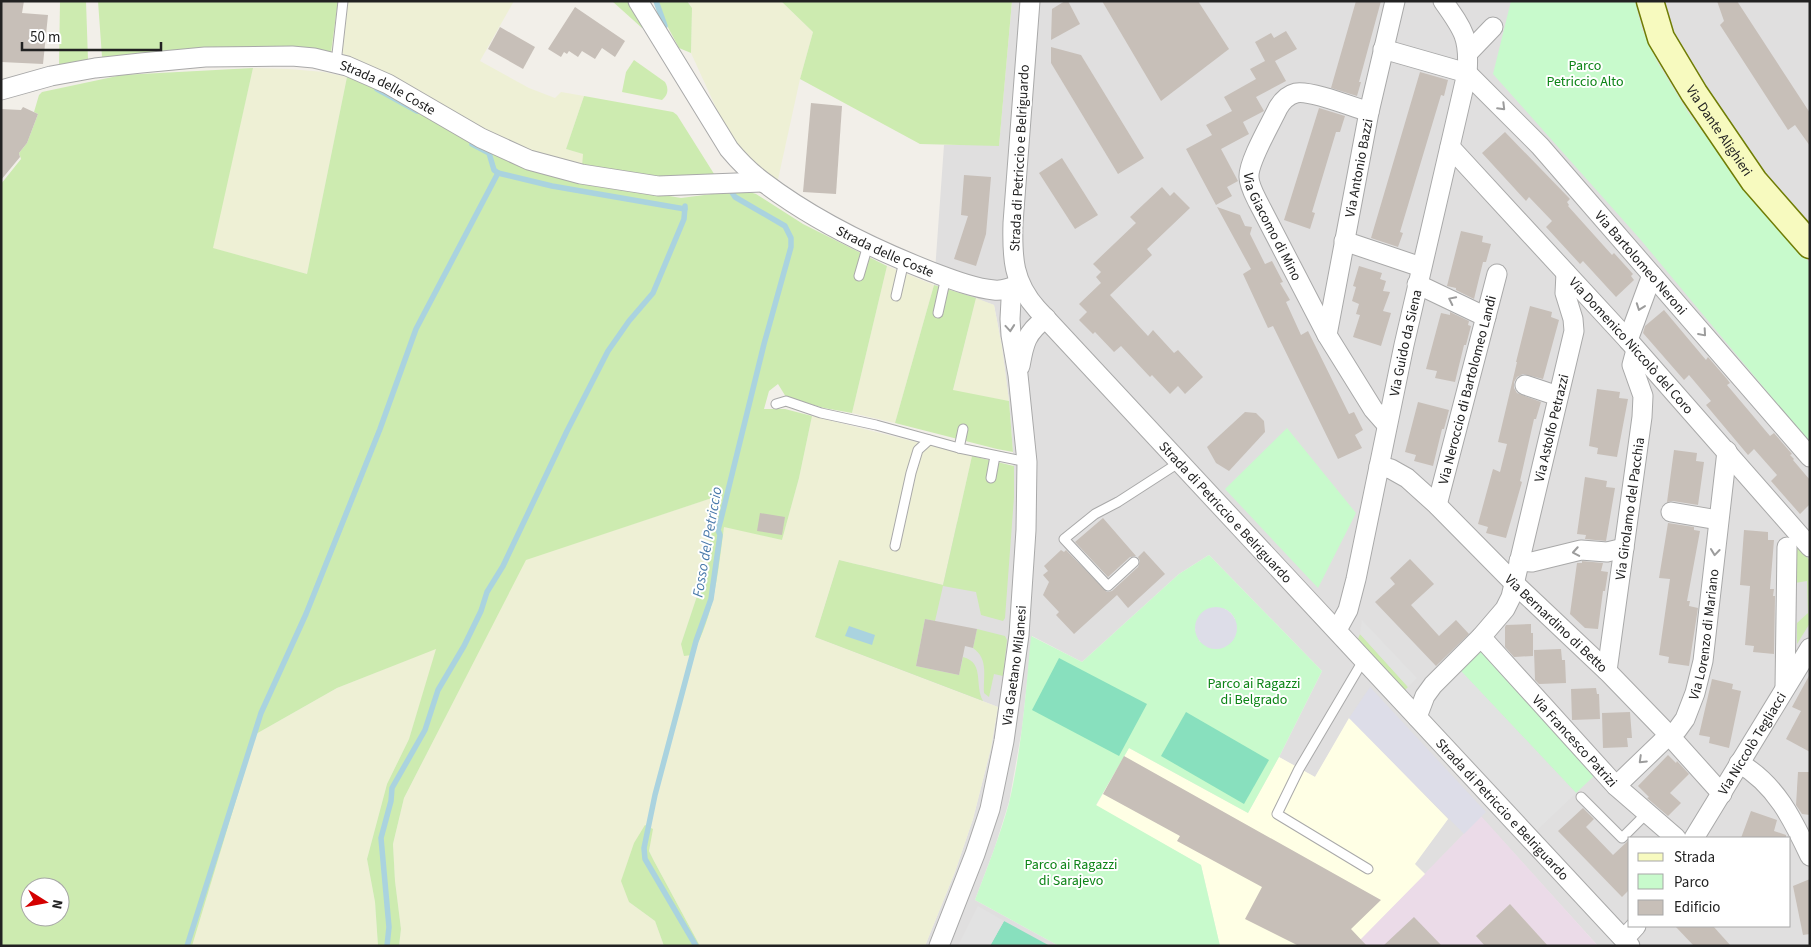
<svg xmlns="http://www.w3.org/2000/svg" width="1811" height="947" font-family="'Source Sans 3',sans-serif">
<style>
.residential{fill:#e0dfdf;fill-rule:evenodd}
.industrial{fill:#ebdbe8}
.education{fill:#ffffe5}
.farmland{fill:#eef0d5}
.grass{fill:#cdebb0;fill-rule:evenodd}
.park{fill:#c8facc;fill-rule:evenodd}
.pitch{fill:#88e0be}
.parking{fill:#e2e2e2}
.plaza{fill:#dddde8}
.water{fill:#aad3df}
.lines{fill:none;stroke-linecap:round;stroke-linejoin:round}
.stream{stroke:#aad3df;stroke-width:5.5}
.building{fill:#c7bfb8}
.lane-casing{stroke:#a9a9a9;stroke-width:11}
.street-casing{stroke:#a9a9a9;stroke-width:21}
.secondary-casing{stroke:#707d05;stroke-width:29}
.lane{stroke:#fff;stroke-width:9}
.street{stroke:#fff;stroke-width:19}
.secondary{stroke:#f7fabf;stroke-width:26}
.oneway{stroke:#9c9c9c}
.labels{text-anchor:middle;stroke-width:4;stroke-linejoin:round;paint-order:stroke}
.park-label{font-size:14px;fill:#0c8416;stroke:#fff}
.street-label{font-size:14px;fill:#222;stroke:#fff}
.water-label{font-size:15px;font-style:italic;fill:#4a7aab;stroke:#fff}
</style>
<rect width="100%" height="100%" fill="#f2efe9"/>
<path class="residential" d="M1012,1H1810V946H1598L1481,817L1425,874L1414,864L1448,819L1350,718L1315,777L1279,757L1322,671L1209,555L1179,574L1082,662L1032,636L1022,729L1009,802L995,847L975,900L1059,946H925L955,872L973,819L991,748L998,707L815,637L839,560L859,566L1014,497L1013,452L1009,401L1002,347L994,305L934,285L944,145H999ZM1630,838H1790V926H1630Z"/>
<polygon class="industrial" points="1481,816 1598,946 1354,946"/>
<polygon class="education" points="1349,718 1448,819 1415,864 1425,874 1354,946 1220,946 1201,865 1096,806 1129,748 1248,813 1279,757 1315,777"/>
<g class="farmland">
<polygon points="338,1 514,1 480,61 529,88 555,98 561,92 584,96 566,149 584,154 582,167 525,151 346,57 343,53 331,52"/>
<polygon points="688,1 781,1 813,32 800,79 777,184 753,164 728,134 691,53 692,8"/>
<polygon points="253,68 289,69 324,72 347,77 307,274 212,248"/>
<polygon points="887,266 934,285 895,423 852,413"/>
<polygon points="976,298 994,305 1002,347 1009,401 953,391"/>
<polygon points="812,416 972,456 943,585 839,560 815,637 998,707 991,748 973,819 955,872 925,946 700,946 654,861 649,851 650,844 629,902 655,921 664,946 399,946 401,929 395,881 393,844 404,798 526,559 715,497 709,531 711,554 681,644 714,598 724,526 782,540 799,478"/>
<polygon points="437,648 409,739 387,784 367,859 375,902 378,946 192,946 256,734 337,688"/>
</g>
<g class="grass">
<polygon points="60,1 86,1 88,60 59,67"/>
<polygon points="98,1 338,1 331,52 296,46 102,57"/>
<polygon points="612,1 630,1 642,24 642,28"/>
<polygon points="654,1 687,1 692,8 691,53 679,48"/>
<polygon points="781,1 1012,1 999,146 920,144 800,79 813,32"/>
<path d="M634,60L665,82C669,89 668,95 662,100L622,92L626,72Z"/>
<path d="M253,68L213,248L307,274L347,77L385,90L576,180L681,198L743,190L756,194L803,224L887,266L852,413L824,408L786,397L778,384L769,391L764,409H785L812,416L799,478L782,540L724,527C718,572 715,613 692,655L684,656L681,644L711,554L709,531L715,497L526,560L404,798L393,844L395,881L401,929L399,946H378L375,902L367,859L387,784L409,739L436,649L337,688L256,734L192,946H1V184L21,159L19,153L27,143L38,114L34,112L39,95L42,92L122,75ZM30,887H60V917H30Z"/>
<polygon points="584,96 673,112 677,115 716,177 658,179 582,167 583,154 566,149"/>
<polygon points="934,285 976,298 953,390 1009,401 1013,452 997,449 895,423"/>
<path d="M972,456L1014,466V497L1005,618L1003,621L981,615L976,592L943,586L935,621L925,619L916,666L959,675L963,657C985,663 974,684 983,701L815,637L839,560L943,585Z"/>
<polygon points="1799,547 1810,561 1810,623 1797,644 1797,623 1808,613 1807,581 1795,583 1794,548"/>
<path d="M977,629L1005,636L1007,640L1003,676L994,674L989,697L984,693C983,677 989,659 973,648Z"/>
<polygon points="1360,634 1408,687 1405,690 1358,639"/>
<polygon points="645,825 653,829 649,851 654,861 700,946 664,946 655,921 629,902 621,881 634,843"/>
</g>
<g class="park">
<polygon points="1511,1 1635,1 1642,29 1658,63 1688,112 1763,212 1810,263 1810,443 1640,239 1493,74"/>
<polygon points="1287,428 1356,513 1318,588 1225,489"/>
<path d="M1209,555L1322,671L1279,757L1248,813L1129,748L1096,805L1201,865L1220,946H1059L975,900C987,868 1000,836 1009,803C1022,748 1026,691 1031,636L1082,662L1179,574ZM1225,609L1231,613L1235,619L1200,642L1195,629Z"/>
<polygon points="1479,650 1595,775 1576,793 1460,670"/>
</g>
<g class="pitch">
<polygon points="1059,658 1147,704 1119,756 1032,710"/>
<polygon points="1186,712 1269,760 1244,804 1161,756"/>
<polygon points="1004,921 1050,946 990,946"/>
</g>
<g class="parking">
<polygon points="1362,620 1417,678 1408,687 1360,634"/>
<polygon points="1460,670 1576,793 1536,831 1420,708"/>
<polygon points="978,906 1004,921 990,946 958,946"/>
</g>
<g class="plaza">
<circle cx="1216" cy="628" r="21"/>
<polygon points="1370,687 1486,812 1464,834 1349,718"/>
</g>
<polygon class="water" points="849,626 875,635 872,645 845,636"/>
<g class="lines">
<g class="stream">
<polyline points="656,1 665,26"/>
<polyline points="377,89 417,111"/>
<polyline points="472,144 489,153 494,170 498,173"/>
<polyline points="187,946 261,713 306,614 380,429 416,329 498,173 552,186 685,209"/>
<polyline points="387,946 389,927 381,838 391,801 392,788 425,730 438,690 464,646 481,611 487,592 503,566 567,431 608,351 629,321 653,293 684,219 685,206"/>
<polyline points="696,946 645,859 644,848 655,795 696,641 711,599 720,535 718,530 721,519 764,344 791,247 791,238 785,226 735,197 731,191"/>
</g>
</g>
<g class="building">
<polygon points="1,1 24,1 22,13 48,15 43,64 1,62"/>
<polygon points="1065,1 1068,1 1080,24 1051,40 1052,9"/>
<polygon points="1102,1 1198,1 1229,49 1161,101"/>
<polygon points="1356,1 1381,1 1359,82 1361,82 1357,96 1331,88"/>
<polygon points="1717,1 1737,1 1810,113 1810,146 1795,125 1788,130 1720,25 1724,21"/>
<polygon points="575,7 625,41 615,57 602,48 595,59 582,51 578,57 569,51 567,54 564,52 561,57 548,49"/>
<polygon points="500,27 535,47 523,69 488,49"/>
<polygon points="1286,31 1297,49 1275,61 1286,81 1256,97 1264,111 1243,122 1249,134 1221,149 1238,181 1227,187 1232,196 1216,205 1186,149 1212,135 1206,125 1232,111 1224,97 1256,79 1250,69 1265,61 1255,42 1271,33 1274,38"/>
<polygon points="1051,47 1081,55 1144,158 1118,174 1051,63"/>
<polygon points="1420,72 1448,80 1444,96 1441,95 1400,232 1403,233 1398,247 1371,238"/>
<polygon points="811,103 842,106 836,194 803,192"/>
<polygon points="23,107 38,114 27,143 19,153 20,157 1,180 1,109 21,110"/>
<polygon points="1319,108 1345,116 1340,132 1336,132 1312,212 1315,213 1310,229 1284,220"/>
<polygon points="1505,132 1570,199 1567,202 1569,205 1568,206 1612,255 1614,253 1633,274 1631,276 1634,280 1616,297 1583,261 1580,264 1546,227 1552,221 1529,197 1526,201 1482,153"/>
<polygon points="1062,158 1098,215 1075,229 1039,173"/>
<polygon points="964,175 991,177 986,234 976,266 954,259 968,216 961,215"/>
<polygon points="1162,187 1170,196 1174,192 1190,208 1147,249 1152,255 1110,295 1148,336 1153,330 1174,353 1178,350 1203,377 1185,394 1178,386 1170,394 1152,375 1150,377 1121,346 1114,352 1095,332 1093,334 1079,320 1087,312 1079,304 1101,283 1096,277 1101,272 1093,264 1136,223 1130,217"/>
<polygon points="1217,207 1240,215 1245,226 1252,227 1250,234 1265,264 1272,261 1283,282 1280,283 1290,300 1286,302 1301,335 1308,331 1349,414 1354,412 1363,430 1355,435 1362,448 1338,459 1273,326 1268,328 1243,274 1251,269"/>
<polygon points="1461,231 1483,236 1482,242 1491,244 1486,262 1483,262 1474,299 1456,290 1456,288 1447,286"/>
<polygon points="1359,266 1382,273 1380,279 1386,281 1383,291 1390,292 1383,311 1391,313 1381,346 1353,337 1360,315 1356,314 1359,304 1352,301 1356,287 1353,286"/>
<polygon points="1530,306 1552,312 1551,317 1559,320 1543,379 1523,374 1517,377 1514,382 1514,388 1517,393 1541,402 1536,419 1534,419 1520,481 1522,482 1506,538 1486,533 1488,527 1478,524 1493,469 1500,472 1507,444 1498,442 1517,362 1516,362"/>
<polygon points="1664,310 1706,360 1708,357 1727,379 1730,383 1727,385 1770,436 1774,433 1792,454 1790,455 1794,459 1793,460 1810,480 1810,504 1800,514 1771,481 1777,475 1754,449 1748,455 1706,405 1711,401 1689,375 1684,380 1643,333 1645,326"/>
<polygon points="1450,312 1469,321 1468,325 1471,326 1466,345 1464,345 1455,382 1435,378 1437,371 1426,369 1441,313 1450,315"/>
<polygon points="1597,389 1620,392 1619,398 1628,399 1617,457 1597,454 1598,448 1589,446"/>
<polygon points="1418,402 1449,410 1444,429 1442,429 1433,466 1414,461 1416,455 1405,452"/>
<polygon points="1245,412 1256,413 1264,421 1265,432 1229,471 1216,463 1207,447"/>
<polygon points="1674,450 1697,453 1696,461 1704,462 1698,505 1673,501 1667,502"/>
<polygon points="1585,477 1607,481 1606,487 1615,488 1606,541 1585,539 1586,535 1577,534"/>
<polygon points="760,513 785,517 782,535 757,531"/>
<polygon points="1103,518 1136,556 1130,557 1108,577 1075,542"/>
<polygon points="1668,523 1694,527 1694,530 1700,531 1687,601 1690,601 1689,606 1698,608 1689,666 1668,663 1669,657 1659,655 1670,579 1659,578"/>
<polygon points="1744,530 1768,532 1768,540 1774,540 1770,589 1774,589 1773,596 1775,596 1774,654 1753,652 1754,646 1745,645 1750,586 1740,585"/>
<polygon points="1061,550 1064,552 1066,550 1107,592 1112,591 1138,567 1140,561 1138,557 1144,551 1165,574 1128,608 1117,595 1074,634 1056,615 1059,612 1043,595 1049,582 1043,575 1048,571 1044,566"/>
<polygon points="1410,559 1434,584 1411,605 1439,636 1456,620 1469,634 1436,666 1375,602 1395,584 1390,578"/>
<polygon points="1582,561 1603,563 1601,571 1608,572 1605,591 1603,591 1598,629 1585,628 1570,614 1577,563 1582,563"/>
<polygon points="925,619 977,629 973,648 965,646 959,675 916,666"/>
<polygon points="1531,624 1531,633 1533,633 1533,656 1514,657 1505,647 1505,627 1506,625"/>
<polygon points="1561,649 1562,660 1565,660 1566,683 1539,684 1535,680 1534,650"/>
<polygon points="1810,674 1810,752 1786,739 1801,711 1792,707"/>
<polygon points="1712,679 1733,684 1732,689 1741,691 1729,748 1709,743 1710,737 1699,735"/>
<polygon points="1596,688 1597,694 1599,694 1600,719 1572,720 1571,689"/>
<polygon points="1630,712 1632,738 1627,738 1628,747 1603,748 1602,713"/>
<polygon points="1668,755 1676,763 1677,761 1689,774 1670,793 1681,803 1668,816 1647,798 1649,797 1638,786"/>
<polygon points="1124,756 1381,900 1351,929 1367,946 1299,946 1245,919 1262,887 1177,841 1180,836 1103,794"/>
<polygon points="1798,772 1810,772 1810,815 1802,814 1796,805"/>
<polygon points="1583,808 1594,819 1586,827 1613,855 1630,839 1630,889 1622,897 1558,831"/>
<polygon points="1751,811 1777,820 1774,831 1786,835 1786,838 1741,838"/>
<polygon points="1810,879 1810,934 1803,935 1793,886"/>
<polygon points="1510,904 1548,946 1485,946 1476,936"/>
<polygon points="1414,917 1442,946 1383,946"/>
<polygon points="1675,926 1713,926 1731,946 1694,946"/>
</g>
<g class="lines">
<g class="lane-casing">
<g id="lane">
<polyline points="336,63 343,1"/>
<polyline points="859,276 868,245"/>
<polyline points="896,296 904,261"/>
<polyline points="938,313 946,277"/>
<polyline points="776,404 786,401 821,413 876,425 959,448 1027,462"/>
<polyline points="959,448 963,429"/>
<polyline points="991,478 995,456"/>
<polyline points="895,546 911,473 918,450 929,440"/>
<polyline points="1134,562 1108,586 1064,539 1095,514 1118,502 1180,462"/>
<polyline points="1364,659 1299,769 1277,814 1368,869"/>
<polyline points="1581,797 1622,838 1647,813"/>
</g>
</g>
<g class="street-casing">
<g id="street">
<path id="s1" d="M638,1L729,149C739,161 750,172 762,181C813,220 873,249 932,272C951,279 973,288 994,290C1003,291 1011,288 1019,284"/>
<path id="s2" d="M1030,1L1013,223C1012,258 1013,282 1037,309L1630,946"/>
<path id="s3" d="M1383,49L1467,73L1540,146L1810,457"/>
<polyline points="1468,53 1493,27"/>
<path id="s4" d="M1,90L51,76L95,68L141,63L205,57L292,56L314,58L347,66L388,84L481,138L529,160L581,174L658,186L762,182"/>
<path id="s5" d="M1369,112C1353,107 1310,90 1296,93C1288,95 1282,101 1278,108C1271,123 1248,162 1249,177C1249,185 1254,194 1258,202L1327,335L1373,409L1387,425"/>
<path id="s6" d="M1450,147L1628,340L1810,547"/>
<polyline points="1344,241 1421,267"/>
<polyline points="1417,284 1486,317"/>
<path id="s7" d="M1327,335L1369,112L1395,1"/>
<polyline points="1628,340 1652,275"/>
<path d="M1020,366C1024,343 1026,333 1046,318"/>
<polyline points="1525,385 1558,396"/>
<path id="s8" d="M1379,466L1391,469L1407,478L1437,505L1514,583L1607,671L1669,735L1722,794"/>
<path id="s9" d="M1437,505L1497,274"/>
<polyline points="1671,512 1718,520"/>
<polyline points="1519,561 1532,562 1581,550 1607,552 1624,548"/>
<path id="s10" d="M1337,630L1348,610L1356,579L1404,345L1467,73C1470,38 1463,29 1443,1"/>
<path id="s11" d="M1481,637L1616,786L1676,838"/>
<path id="s12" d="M1607,671L1642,417L1643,396L1632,365L1636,350"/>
<polyline points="1785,688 1787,547"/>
<path id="s13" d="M1417,717L1425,696L1433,685L1481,637L1505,609L1511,597L1574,331L1573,319L1565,293L1566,273"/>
<path d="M1739,763C1776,784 1793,820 1810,856"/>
<path id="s14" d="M1616,786L1669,735L1677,730L1685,719L1695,693L1703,661L1727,451"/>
<path id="s15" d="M1694,838L1810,648"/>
<polyline points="1624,939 1636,926"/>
<path id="s16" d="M939,946L975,854L990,809L1004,741L1019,635L1026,530L1027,462L1018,375L1011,335L1010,319L1011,300L1019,284"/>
</g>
</g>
<g class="secondary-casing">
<g id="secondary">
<path id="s17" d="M1650,1L1661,38L1694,93L1754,181L1810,245"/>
</g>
</g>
<use href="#lane" class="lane"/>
<use href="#street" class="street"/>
<use href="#secondary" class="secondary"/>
</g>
<defs><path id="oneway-chevron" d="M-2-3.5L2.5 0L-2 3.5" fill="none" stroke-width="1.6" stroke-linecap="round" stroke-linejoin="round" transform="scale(1.25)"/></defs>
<g class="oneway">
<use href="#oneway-chevron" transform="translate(1502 107) rotate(45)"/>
<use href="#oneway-chevron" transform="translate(1452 300) rotate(-154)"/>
<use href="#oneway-chevron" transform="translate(1640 307) rotate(110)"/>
<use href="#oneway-chevron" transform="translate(1010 328) rotate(85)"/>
<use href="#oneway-chevron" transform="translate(1703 333) rotate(49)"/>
<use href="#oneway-chevron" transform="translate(1576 552) rotate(170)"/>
<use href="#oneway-chevron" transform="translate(1715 552) rotate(96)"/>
<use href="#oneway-chevron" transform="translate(1642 760) rotate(136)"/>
</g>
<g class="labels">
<g class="park-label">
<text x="1585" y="70">Parco<tspan x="1585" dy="16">Petriccio Alto</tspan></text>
<text x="1254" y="688">Parco ai Ragazzi<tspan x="1254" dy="16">di Belgrado</tspan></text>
<text x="1071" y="869">Parco ai Ragazzi<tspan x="1071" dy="16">di Sarajevo</tspan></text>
</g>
<g class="street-label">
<text dy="5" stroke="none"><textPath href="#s4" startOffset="396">Strada delle Coste</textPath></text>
<text dy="5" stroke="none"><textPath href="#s17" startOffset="148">Via Dante Alighieri</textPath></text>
<text transform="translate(1019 158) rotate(-87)" y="5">Strada di Petriccio e Belriguardo</text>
<text dy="5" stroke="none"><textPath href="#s7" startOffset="170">Via Antonio Bazzi</textPath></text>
<text dy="5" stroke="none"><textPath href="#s5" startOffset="230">Via Giacomo di Mino</textPath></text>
<text dy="5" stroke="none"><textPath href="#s1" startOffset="362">Strada delle Coste</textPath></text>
<text dy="5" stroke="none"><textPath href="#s3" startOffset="345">Via Bartolomeo Neroni</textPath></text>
<text dy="5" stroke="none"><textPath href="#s10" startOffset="296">Via Guido da Siena</textPath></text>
<text dy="5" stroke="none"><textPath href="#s6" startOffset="269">Via Domenico Niccolò del Coro</textPath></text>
<text dy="5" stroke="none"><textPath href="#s9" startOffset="119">Via Neroccio di Bartolomeo Landi</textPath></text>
<text dy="5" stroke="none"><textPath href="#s13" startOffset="328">Via Astolfo Petrazzi</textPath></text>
<text dy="5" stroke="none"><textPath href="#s12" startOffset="164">Via Girolamo del Pacchia</textPath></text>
<text dy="5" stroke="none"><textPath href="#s2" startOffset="592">Strada di Petriccio e Belriguardo</textPath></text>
<text dy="5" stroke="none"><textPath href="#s8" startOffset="239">Via Bernardino di Betto</textPath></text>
<text dy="5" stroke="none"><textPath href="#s14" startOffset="184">Via Lorenzo di Mariano</textPath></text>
<text dy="5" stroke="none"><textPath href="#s16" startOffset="292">Via Gaetano Milanesi</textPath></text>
<text dy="5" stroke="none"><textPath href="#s11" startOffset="140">Via Francesco Patrizi</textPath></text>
<text dy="5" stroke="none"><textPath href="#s15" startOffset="111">Via Niccolò Tegliacci</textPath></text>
<text dy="5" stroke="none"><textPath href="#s2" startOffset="998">Strada di Petriccio e Belriguardo</textPath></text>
</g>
<g class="water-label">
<text transform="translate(707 542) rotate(-80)" y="5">Fosso del Petriccio</text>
</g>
</g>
<rect width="1811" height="947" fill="none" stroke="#222222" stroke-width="5"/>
<rect x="1628" y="837" width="162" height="90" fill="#ffffff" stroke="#a7a7a7"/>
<rect x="1638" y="853" width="25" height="8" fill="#f7fabf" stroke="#a7a7a7"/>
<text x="1674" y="862" font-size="15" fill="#222222">Strada</text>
<rect x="1638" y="874" width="25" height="15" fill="#c8facc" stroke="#a7a7a7"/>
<text x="1674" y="887" font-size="15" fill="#222222">Parco</text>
<rect x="1638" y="900" width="25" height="15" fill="#c7bfb8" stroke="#a7a7a7"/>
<text x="1674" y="912" font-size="15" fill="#222222">Edificio</text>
<g transform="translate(45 902) rotate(101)"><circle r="24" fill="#ffffff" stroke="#a7a7a7"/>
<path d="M0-4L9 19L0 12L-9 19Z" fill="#d40000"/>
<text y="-8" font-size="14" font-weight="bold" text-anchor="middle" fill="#222222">N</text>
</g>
<path d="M22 42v8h139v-8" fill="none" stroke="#222222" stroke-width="2.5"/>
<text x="30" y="42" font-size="15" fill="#222222" stroke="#ffffff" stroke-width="4" paint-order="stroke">50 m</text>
</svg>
